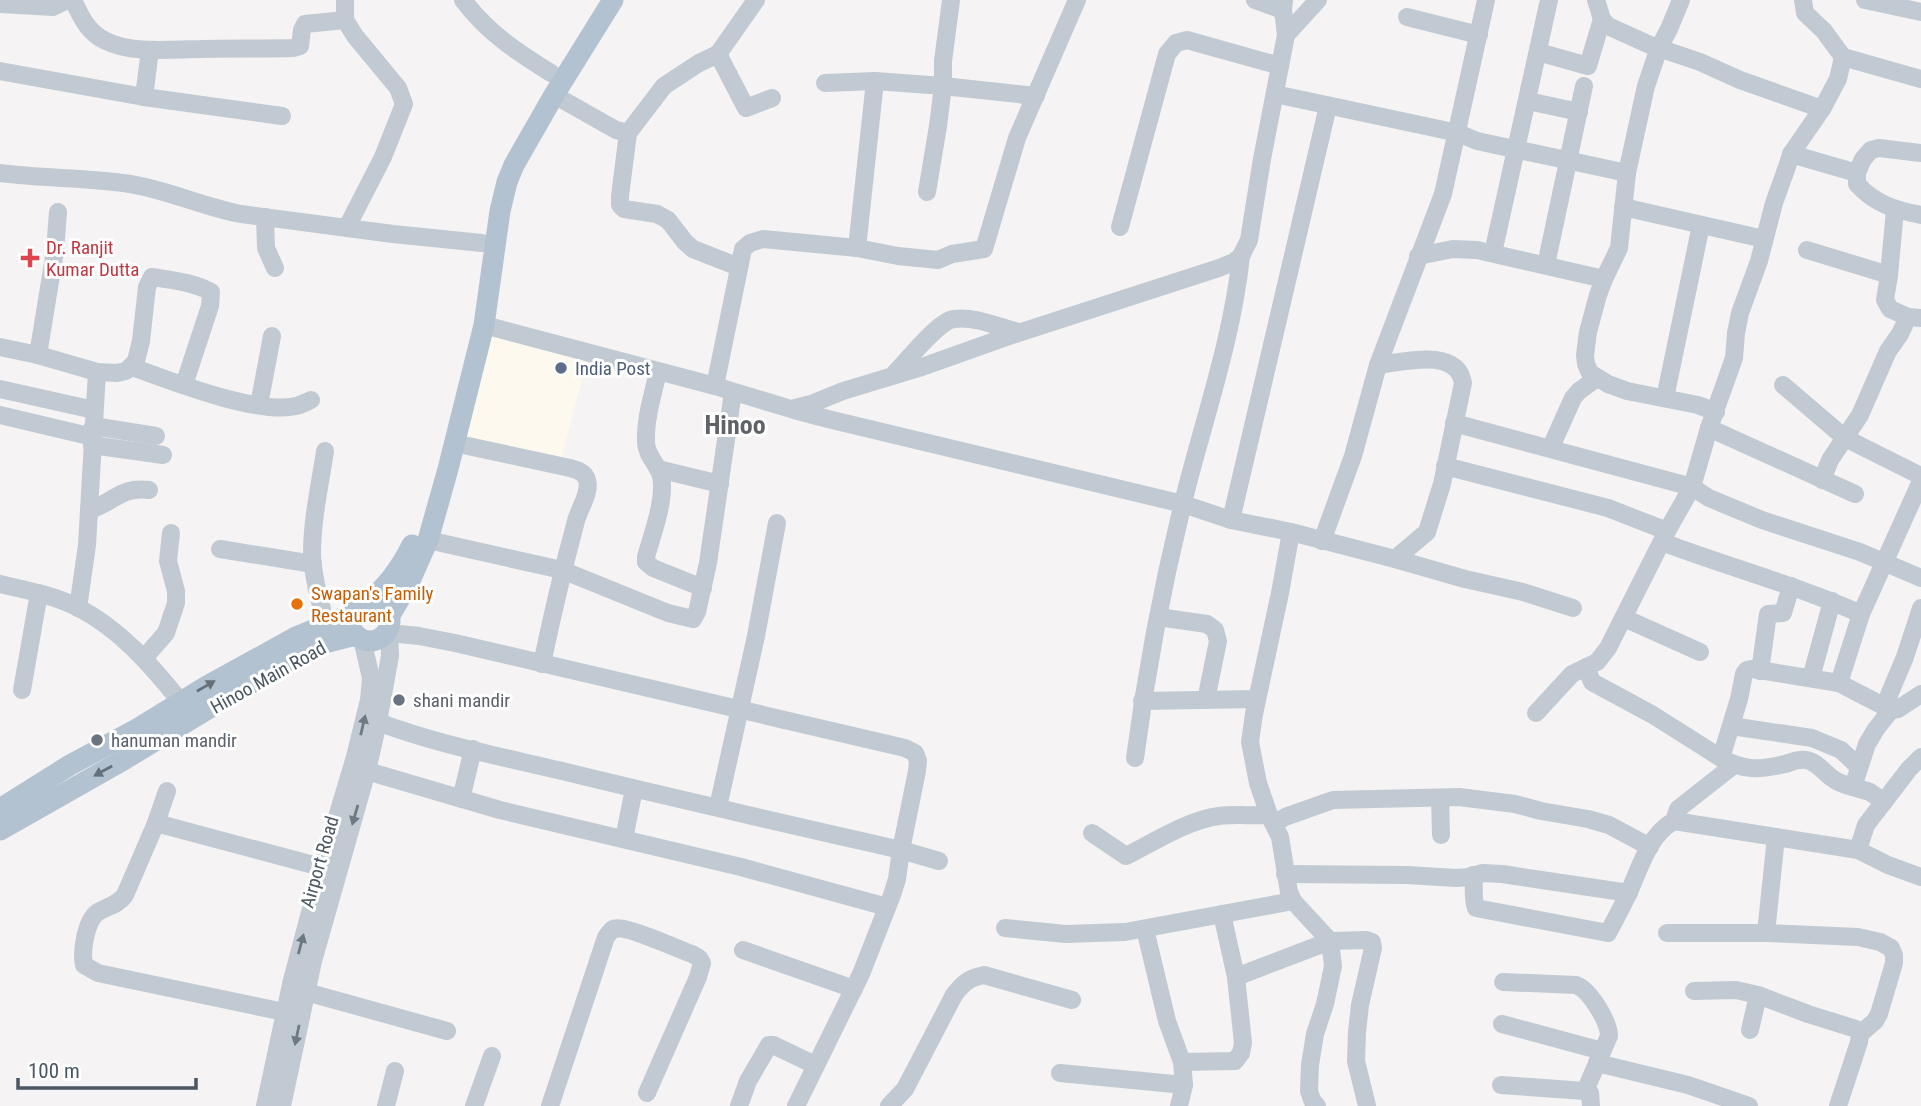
<svg xmlns="http://www.w3.org/2000/svg" width="1921" height="1106" font-family="'Roboto Condensed',sans-serif">
<style>
.commercial{fill:#fdf9ef}
.lines{fill:none;stroke-linecap:round;stroke-linejoin:round}
.minor{stroke:#c1cad2;stroke-width:18}
.major{stroke:#b3c2d1;stroke-width:21}
.oneway{fill:#64717d}
.oneway2{fill:#6e7983}
.health-dot{fill:#e0444e;stroke:#fff;stroke-width:2.5}
.service-dot{fill:#5c6f8a;stroke:#fff;stroke-width:2.5}
.food-dot{fill:#e8710a;stroke:#fff;stroke-width:2.5}
.worship-dot{fill:#6b7280;stroke:#fff;stroke-width:2.5}
.labels{text-anchor:middle;stroke-width:6;stroke-linejoin:round;paint-order:stroke}
.health-label{font-size:19px;fill:#be3a42;stroke:#fff;text-anchor:start}
.service-label{font-size:19px;fill:#4e5e75;stroke:#fff;text-anchor:start}
.food-label{font-size:19px;fill:#c56008;stroke:#fff;text-anchor:start}
.street-label{font-size:19px;fill:#4a5661;stroke:#fff}
.worship-label{font-size:19px;fill:#5b616d;stroke:#fff;text-anchor:start}
.district-label{font-size:26px;font-weight:bold;fill:#5f6368;stroke:#fff}
</style>
<rect width="100%" height="100%" fill="#f5f3f3"/>
<polygon class="commercial" points="487,329 588,356 560,464 462,441"/>
<g class="lines">
<g class="minor">
<path d="M73,0C81,17 88,33 106,41C131,54 173,49 201,49C232,48 262,49 293,48L300,46L302,30L305,24L345,20"/>
<polyline points="345,0 345,20 355,36 398,88 404,104 383,157 347,227"/>
<path d="M463,0C488,33 517,52 551,73"/>
<polyline points="1255,0 1283,10"/>
<polyline points="1596,0 1602,19 1608,26 1650,45 1700,62 1740,80 1822,109"/>
<polyline points="1681,0 1669,29 1659,48 1646,86 1627,173 1619,248 1604,279 1598,295 1588,332 1585,355 1586,364 1590,373 1608,384 1627,391 1698,405 1716,412"/>
<polyline points="1865,0 1921,12"/>
<polyline points="0,4 53,7 67,0"/>
<polyline points="1407,17 1479,35"/>
<polyline points="1286,35 1318,0"/>
<polyline points="1538,52 1588,66 1602,19"/>
<polyline points="718,54 746,108 772,98"/>
<polyline points="1843,57 1921,79"/>
<polyline points="0,71 144,97 282,116"/>
<polyline points="825,83 875,81 943,86 1036,96"/>
<polyline points="1275,94 1458,133 1477,141 1627,173"/>
<polyline points="554,95 616,130 628,133 664,86 699,63 718,54 756,0"/>
<polyline points="144,97 150,50"/>
<polyline points="1528,101 1579,112"/>
<polyline points="628,133 620,196 620,205 624,209 657,214 668,220 685,242 693,249 739,267"/>
<path d="M1921,153L1879,148L1871,150L1863,159L1857,173V184C1875,204 1895,210 1921,215"/>
<polyline points="1791,154 1857,173"/>
<path d="M0,173C43,179 87,177 130,184C168,190 203,207 241,214L393,234L482,243"/>
<polyline points="927,192 938,126 943,86 943,61 951,0"/>
<polyline points="1623,207 1764,239"/>
<polyline points="1895,210 1889,275 1885,300 1890,309 1908,317 1921,318"/>
<polyline points="265,217 266,248 275,268"/>
<polyline points="1120,227 1167,54 1176,43 1187,40 1280,66"/>
<polyline points="857,248 875,81"/>
<polyline points="1807,250 1889,275"/>
<path d="M1493,253C1511,169 1531,85 1549,0"/>
<polyline points="1418,256 1453,249 1477,250 1604,279"/>
<polyline points="1546,265 1584,86"/>
<polyline points="484,325 715,386 791,409 811,404 843,391 919,368 1009,336 1219,268 1234,262 1241,256 1249,240 1262,159 1286,35 1283,10 1284,0"/>
<path d="M0,347L38,355L97,372L117,373L126,371L136,361L141,341L147,287L152,277C171,280 194,282 211,292L210,306L184,385"/>
<polyline points="38,355 55,251 58,212"/>
<path d="M1378,365C1403,362 1457,347 1463,383L1442,484L1427,532L1395,559"/>
<path d="M132,367C171,381 257,415 296,406C301,405 306,402 311,400"/>
<path d="M658,372C653,394 645,419 646,442C646,456 658,464 661,476C666,499 652,535 646,557V562L653,568L703,588"/>
<path d="M895,373C908,360 938,321 954,319C975,316 999,327 1018,332"/>
<polyline points="1783,385 1845,438 1921,476"/>
<polyline points="715,386 743,249 750,243 763,239 857,248 898,256 938,260 952,254 984,249 1017,138 1077,0"/>
<polyline points="0,389 94,410"/>
<polyline points="1665,398 1701,225"/>
<polyline points="259,405 272,336"/>
<polyline points="794,410 828,419 1183,504 1231,520 1291,532 1395,559 1465,579 1523,592 1573,608"/>
<polyline points="0,415 93,437"/>
<polyline points="1454,423 1692,487 1709,498 1762,520 1860,552 1921,578"/>
<polyline points="93,426 156,436"/>
<polyline points="1709,428 1855,494"/>
<path d="M454,443L570,468C577,470 585,472 587,480C591,492 579,509 576,521C563,569 552,616 542,664"/>
<polyline points="92,445 163,455"/>
<polyline points="1551,447 1573,398 1579,391 1597,378"/>
<path d="M325,451C320,485 312,519 312,554C313,578 319,600 326,623"/>
<polyline points="1445,466 1608,508 1667,531"/>
<polyline points="658,469 720,484"/>
<polyline points="1822,480 1830,460 1860,415 1888,351 1900,334 1908,317"/>
<path d="M90,510C114,502 122,486 149,490"/>
<polyline points="1231,520 1328,106"/>
<polyline points="1291,532 1280,593 1254,714 1250,742 1258,783 1269,815 1280,837 1289,892 1293,901 1330,941 1333,966 1325,1004 1315,1034 1310,1065 1309,1091 1312,1100 1317,1106"/>
<polyline points="428,540 562,570 668,613 693,619 697,612 708,563 733,392"/>
<polyline points="1322,541 1353,456 1378,365 1443,194 1486,0"/>
<path d="M1662,542C1728,567 1796,585 1861,614L1921,481"/>
<polyline points="220,549 313,564"/>
<path d="M0,584C26,590 53,595 77,607C120,629 151,665 180,701"/>
<polyline points="78,608 87,545 97,372"/>
<polyline points="1861,614 1839,683 1891,710 1898,709 1921,694"/>
<polyline points="1158,617 1207,624 1215,630 1218,641 1206,700"/>
<polyline points="1624,618 1700,652"/>
<polyline points="389,633 419,636 455,643 905,748 915,753 918,761 917,771 901,850 897,879 892,895 861,974 796,1106"/>
<polyline points="144,658 166,633 176,603 176,591 168,561 171,533"/>
<polyline points="1586,667 1592,682 1653,715 1721,758 1739,699 1744,674 1747,670 1753,669 1839,683"/>
<polyline points="1760,671 1768,614 1783,613 1791,586"/>
<polyline points="1811,678 1832,601"/>
<polyline points="22,690 39,593"/>
<polyline points="1142,701 1257,699"/>
<polyline points="1891,710 1888,701 1889,695 1905,657 1921,608"/>
<polyline points="1536,713 1572,674 1597,662 1608,648 1667,531 1692,487 1709,428 1734,358 1736,333 1740,313 1759,261 1774,203 1788,164 1791,154 1822,109 1838,79 1843,57 1824,31 1805,13 1803,0"/>
<path d="M378,722C436,744 498,756 558,770C672,798 787,824 901,850L939,861"/>
<polyline points="1731,726 1812,738 1841,750 1859,767"/>
<path d="M1135,758C1147,666 1165,573 1188,483C1208,407 1233,333 1241,256"/>
<path d="M1721,758C1745,771 1758,770 1785,764C1792,762 1798,759 1806,760C1818,762 1823,772 1832,778C1838,783 1845,785 1853,787"/>
<polyline points="367,771 500,810 741,867 887,907"/>
<path d="M167,791L156,823L125,895C118,905 108,906 98,912C86,920 81,951 84,965L98,973L284,1012"/>
<polyline points="1440,798 1441,835"/>
<polyline points="461,799 473,749"/>
<polyline points="1884,802 1870,792 1853,787 1867,744 1876,729 1891,710"/>
<polyline points="718,807 756,636 777,523"/>
<polyline points="1674,821 1678,809 1734,765"/>
<polyline points="156,823 332,870"/>
<polyline points="1274,824 1285,817 1333,800 1459,797 1515,804 1541,811 1588,819 1609,825 1650,847"/>
<path d="M1092,833L1126,856C1154,842 1188,820 1219,816C1235,814 1253,816 1269,815"/>
<polyline points="1776,837 1766,933 1858,937 1880,942 1891,948 1894,955 1894,963 1879,1014 1875,1021 1860,1034"/>
<polyline points="624,839 634,789"/>
<polyline points="1858,850 1866,825 1909,769 1921,757"/>
<polyline points="1285,874 1407,875 1456,878 1470,877 1482,873 1502,874 1629,893"/>
<path d="M1473,875C1475,887 1472,897 1476,908L1608,933C1615,920 1622,907 1628,894C1640,869 1648,835 1674,821L1858,850L1888,865L1921,877"/>
<polyline points="1005,928 1066,934 1125,932 1293,901"/>
<polyline points="1145,929 1167,1021 1182,1062 1184,1085 1179,1106"/>
<polyline points="1667,933 1766,933"/>
<polyline points="743,950 854,989"/>
<polyline points="1236,977 1330,941 1367,940 1372,942 1373,948 1360,1005 1357,1032 1356,1061 1367,1106"/>
<path d="M1503,982L1576,985C1590,990 1609,1022 1609,1036L1585,1091"/>
<polyline points="1694,991 1736,990 1758,995 1808,1014 1856,1029 1860,1034 1859,1042 1838,1106"/>
<polyline points="306,992 447,1031"/>
<polyline points="1502,1024 1602,1051"/>
<polyline points="1750,1030 1758,995"/>
<polyline points="1182,1062 1235,1061 1241,1053 1243,1043 1236,977 1222,914"/>
<polyline points="1597,1063 1688,1085 1749,1106"/>
<polyline points="1060,1073 1184,1085"/>
<polyline points="1501,1085 1585,1091 1590,1093 1591,1106"/>
<polyline points="265,1106 292,980 322,867 355,757 369,700 371,678 362,639"/>
<polyline points="282,1106 313,961 367,771 378,722 390,656 389,628"/>
<polyline points="386,1106 395,1071"/>
<polyline points="474,1106 492,1056"/>
<path d="M550,1106L606,937C608,935 611,930 613,929C622,923 680,950 692,954L699,958L702,963L698,977L647,1093"/>
<polyline points="739,1106 748,1081 769,1045 773,1045 815,1065"/>
<path d="M889,1106L905,1089L954,995C963,983 969,978 984,975L1072,1000"/>
</g>
<g class="major">
<circle cx="370" cy="621" r="20"/>
<path d="M367,602C388,587 401,567 412,545"/>
<polyline points="389,617 409,583 428,540 448,469 484,325 500,211 507,182 514,165 554,95 613,0"/>
<polyline points="0,809 70,765 137,729 207,686 296,637 352,614"/>
<polyline points="0,830 125,759 289,660 328,642 356,635"/>
</g>
</g>
<defs><path id="oneway-solid" d="M-6-.8H1V-3.2L6.5 0L1 3.2V.8H-6Z" transform="scale(1.75)"/></defs>
<g class="oneway">
<use href="#oneway-solid" transform="translate(206 686) rotate(-30)"/>
<use href="#oneway-solid" transform="translate(103 771) rotate(151)"/>
</g>
<g class="oneway2">
<use href="#oneway-solid" transform="translate(363 725) rotate(-77)"/>
<use href="#oneway-solid" transform="translate(355 815) rotate(106)"/>
<use href="#oneway-solid" transform="translate(301 944) rotate(-75)"/>
<use href="#oneway-solid" transform="translate(297 1035) rotate(102)"/>
</g>
<path class="health-dot" d="M26.5 247.5h7v7h7v7h-7v7h-7v-7h-7v-7h7z"/>
<circle class="service-dot" cx="561" cy="368" r="7"/>
<circle class="food-dot" cx="297" cy="604" r="7"/>
<g class="worship-dot">
<circle cx="399" cy="700" r="7"/>
<circle cx="97" cy="740" r="7"/>
</g>
<g class="labels">
<g class="health-label">
<text x="46" y="254">Dr. Ranjit<tspan x="46" dy="22">Kumar Dutta</tspan></text>
</g>
<g class="service-label">
<text x="575" y="375">India Post</text>
</g>
<g class="food-label">
<text x="311" y="600">Swapan's Family<tspan x="311" dy="22">Restaurant</tspan></text>
</g>
<g class="street-label">
<text transform="translate(268 677) rotate(-29)" y="7">Hinoo Main Road</text>
<text transform="translate(319 862) rotate(-74)" y="7">Airport Road</text>
</g>
<g class="worship-label">
<text x="413" y="707">shani mandir</text>
<text x="111" y="747">hanuman mandir</text>
</g>
<g class="district-label">
<text x="735" y="434">Hinoo</text>
</g>
</g>
<path d="M18 1078v10h178v-10" fill="none" stroke="#4a5661" stroke-width="3.5"/>
<text x="28" y="1078" font-size="21" fill="#4a5661" stroke="#ffffff" stroke-width="5" paint-order="stroke">100 m</text>
</svg>
